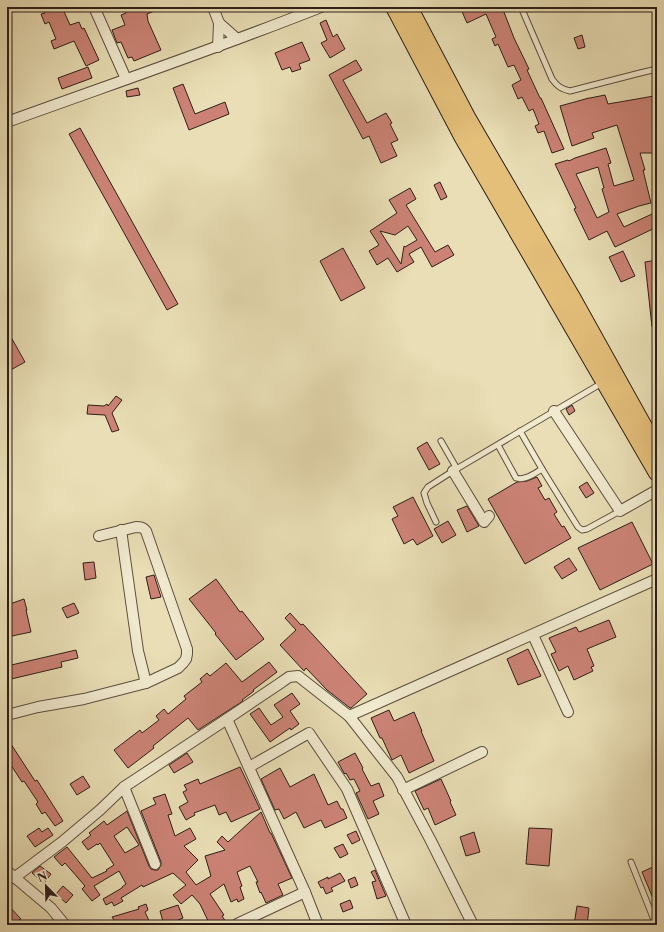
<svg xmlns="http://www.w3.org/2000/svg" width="664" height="932" font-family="'Libre Caslon Text',serif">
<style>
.building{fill:#cc8376;stroke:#2e1e18;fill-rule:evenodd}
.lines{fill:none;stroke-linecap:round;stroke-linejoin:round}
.lane-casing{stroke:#5d4e3f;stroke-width:7}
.street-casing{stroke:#5d4e3f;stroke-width:12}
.primary-casing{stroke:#2e1e18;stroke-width:18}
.lane{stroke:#f1eacf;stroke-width:5}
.street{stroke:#f1eacf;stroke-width:10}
.primary{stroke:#e4bf7a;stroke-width:16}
</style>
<rect width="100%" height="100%" fill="#e9deb5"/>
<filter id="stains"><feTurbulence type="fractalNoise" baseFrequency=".005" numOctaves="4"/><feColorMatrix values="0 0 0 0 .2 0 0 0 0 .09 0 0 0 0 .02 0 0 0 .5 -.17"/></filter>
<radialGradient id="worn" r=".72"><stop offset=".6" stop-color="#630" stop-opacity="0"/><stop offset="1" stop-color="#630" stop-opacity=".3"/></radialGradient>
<g class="building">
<polygon points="42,7 62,7 70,25 79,22 82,29 84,28 99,60 86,66 74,41 54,49 51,41 56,39 49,22 45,24 41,14 45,13"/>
<polygon points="124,7 164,7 147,14 148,21 161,50 134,61 132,57 128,58 121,42 117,43 112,30 125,25 121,15 126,13"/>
<polygon points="460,7 502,7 514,38 529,69 527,70 540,98 541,98 564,149 552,153 544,131 538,133 535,126 539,124 533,109 529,111 522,97 518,99 512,85 521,80 514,65 508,67 498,44 495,46 492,39 496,37 486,14 467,23"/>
<polygon points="326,20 333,37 337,34 345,49 330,58 321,43 327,40 320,23"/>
<polygon points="582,35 585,47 578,49 574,38"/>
<polygon points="302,42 310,60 299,64 301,69 292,72 290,67 282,70 275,53"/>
<polygon points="356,60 362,70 343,80 367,123 386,113 392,123 390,124 398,140 391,143 397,156 381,163 369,136 363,139 329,75"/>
<polygon points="88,67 92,78 62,89 58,78"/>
<polygon points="183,84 195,114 225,102 229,114 189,130 173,88"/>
<polygon points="138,88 140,95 127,97 126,91"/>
<path d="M605,95L608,104L654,96L657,111V153H640L645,170H643L651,203L639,206L617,214L624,227L652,214L657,227L615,247L607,231L589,240L574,209L576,208L555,164L568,160L569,161L575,158L606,148L611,163L608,164L614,186L634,180L617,125L592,133L594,138L572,146L560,106L589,98H590ZM598,167L604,188L602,189L609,212L597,218L576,174Z"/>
<polygon points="80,128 178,304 167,310 69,134"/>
<polygon points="440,182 447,197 441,200 434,185"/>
<path d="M410,188L416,199L406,205L435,252L448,245L454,255L432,267L421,247L409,254L414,262L397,272L388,258L377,265L369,251L379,245L370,231L397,213L389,200ZM408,226L417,240L405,247L404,246L401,264L380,231L395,235Z"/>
<polygon points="343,248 365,288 341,301 320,261"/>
<polygon points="623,251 635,276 621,282 609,257"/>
<polygon points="657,260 657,327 652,327 645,262"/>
<polygon points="7,330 25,362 7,372"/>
<polygon points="116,396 122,400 112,413 119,430 112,432 105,415 87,414 88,405 104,406 107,404 108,406"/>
<polygon points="572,405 575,411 569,415 566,409"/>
<polygon points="427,442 440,464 429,470 417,448"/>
<polygon points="537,477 542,486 538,488 545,500 549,498 557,512 554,514 562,527 564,526 571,538 525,564 488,499 517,482 527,481"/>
<polygon points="587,482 594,493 586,498 579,487"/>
<polygon points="413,497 433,536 417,545 413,539 404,544 392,519 398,516 393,507"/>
<polygon points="467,506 479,526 467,532 457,510"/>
<polygon points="448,521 456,535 442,543 434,529"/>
<polygon points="632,522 653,564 600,590 578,548"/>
<polygon points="569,558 577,570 562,579 554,567"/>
<polygon points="94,562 96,578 85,580 83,563"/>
<polygon points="154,575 161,597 151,599 146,577"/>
<polygon points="216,579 240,612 242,611 264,639 236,660 215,634 216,633 189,599"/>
<polygon points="24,599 27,610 26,610 31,632 7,637 7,605"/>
<polygon points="74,603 79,613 67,618 62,608"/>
<polygon points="290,613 301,625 303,624 367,694 351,708 350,708 327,690 306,668 304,671 280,645 296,630 285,618"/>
<polygon points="609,620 616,637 587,649 594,666 591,667 593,671 574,680 568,666 559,671 551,654 556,652 549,638 576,627 579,632"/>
<polygon points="528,649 541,676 518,685 507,659"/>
<polygon points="76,650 78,658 61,662 62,667 7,680 7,666"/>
<polygon points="269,662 277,672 253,690 254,691 242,700 243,701 198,730 188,718 153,746 154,748 128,768 114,750 140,730 142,733 159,720 156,716 164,709 168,714 186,699 184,696 202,682 200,679 207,673 210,676 226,663 242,682"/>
<polygon points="292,693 300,704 290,711 299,724 291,730 290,728 270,742 250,714 259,708 271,725 283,717 274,705"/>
<polygon points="389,710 394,721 414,712 422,731 421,731 434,761 409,773 401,755 392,760 382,738 380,738 371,718"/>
<polygon points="7,738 35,781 37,780 63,821 55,826 45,812 42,814 36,804 38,802 24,781 22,782 7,759"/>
<polygon points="187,753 193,762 174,773 169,765"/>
<polygon points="355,753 363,768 362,769 371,786 379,783 384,796 373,801 379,814 368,819 356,793 360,791 354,779 350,780 346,773 345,774 344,773 338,762"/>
<polygon points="240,767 260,809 231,822 226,812 219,815 215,805 194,813 195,815 186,820 179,807 188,802 183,792 187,790 184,785 198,779 200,784"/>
<polygon points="280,768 290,787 314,774 328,805 337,801 341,809 343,809 347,818 325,828 321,820 304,828 296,812 284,819 279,809 275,810 261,779"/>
<polygon points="83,776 90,787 77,795 70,784"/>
<polygon points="441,779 451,801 450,802 456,815 435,825 428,808 424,810 415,791"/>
<path d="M165,794L172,814L168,815L175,836L190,828L196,839L184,846L198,860L186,872L196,885L211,876L205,856L225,850L217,842L222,836L228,842L261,812L270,833H271L292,878L278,884L283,895L266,903L261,892L260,893L256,882H258L250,866L237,872L242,886L240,887L244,899L238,902L237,899L231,902L224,884L210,894L224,915L222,916L228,925H210L200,904L192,895L181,904L173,895L186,885L173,873L143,887L142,885L121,898L123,901L114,906L112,902L106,905L103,899L122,888V887L126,884L119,871L94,886L100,895L92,901L82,889L85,886L65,863L62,866L54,857L67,847L92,878L107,871L106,870L114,865L100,843L98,845L97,844L88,850L82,842L91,835L89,833L104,821L107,825L127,811L149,866L151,869L154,870H158L161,865V862L141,811L156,804L153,798ZM127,827L139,845L125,853L114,836Z"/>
<polygon points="39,828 42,832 48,828 53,835 35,847 27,836"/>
<polygon points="529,828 552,829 549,866 526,864"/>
<polygon points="356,831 360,840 352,844 347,835"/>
<polygon points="474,832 480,852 466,856 460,837"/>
<polygon points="343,844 348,854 340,858 334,848"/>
<polygon points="657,865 657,908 642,872"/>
<polygon points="40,866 51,874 44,883 32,873"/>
<polygon points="375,870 386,896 377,899 372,882 376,881 371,872"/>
<polygon points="340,873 345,881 331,888 333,891 326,894 323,887 321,888 318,882 328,877 328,879"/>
<polygon points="355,877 358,885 351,888 348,880"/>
<polygon points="63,886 73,895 66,903 56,894"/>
<polygon points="350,900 353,908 343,912 340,904"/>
<polygon points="7,904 21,919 19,920 24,925 7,925"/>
<polygon points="146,904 148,910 145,912 151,925 117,925 112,917 139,909 138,907"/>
<polygon points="178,905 183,918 178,920 179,925 164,925 160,911"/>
<polygon points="577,906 589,908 587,925 574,925"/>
</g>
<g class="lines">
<g class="lane-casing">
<g id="lane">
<path d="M521,7L552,79C557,86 561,89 570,91L640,73L657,69"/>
<polyline points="520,431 542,469 578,527 582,530 587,529 620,511"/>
<polyline points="441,441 457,469"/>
<path d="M498,445L516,478C525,481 535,473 542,469"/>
<polyline points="436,522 427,503 424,493 428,487 453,471 602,383"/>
<polyline points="631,862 656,925"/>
</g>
</g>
<g class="street-casing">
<g id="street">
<polyline points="94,7 126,79"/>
<polyline points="213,7 219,23 237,39"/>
<polyline points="218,47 219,23"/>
<path d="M7,122C112,84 218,48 321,7"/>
<polyline points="554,411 620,511 657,490"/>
<polyline points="453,471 484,522 489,516"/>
<polyline points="121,530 138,651 146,683"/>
<polyline points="533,635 568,712"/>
<path d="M7,715L38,707L84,699L146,683L178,668L183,663L186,659L187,654V649L146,531C143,527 140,527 136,527L99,536"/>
<polyline points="349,716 657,579"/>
<polyline points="227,719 305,892 318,925"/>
<polyline points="249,767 309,733 347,789 406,925"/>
<polyline points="124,787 155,864"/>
<polyline points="403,790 482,752"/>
<polyline points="7,871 51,908 65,925"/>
<polyline points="14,878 62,842 100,810 124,787 227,719 279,684 289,677 298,676 349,716 397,777 431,841 473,925"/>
<polyline points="237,924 305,892"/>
</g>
</g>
<g class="primary-casing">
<g id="primary">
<polyline points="394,7 463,138 657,473"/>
<polyline points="409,7 467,117 573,299 657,450"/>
</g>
</g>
<use href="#lane" class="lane"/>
<use href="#street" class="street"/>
<use href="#primary" class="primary"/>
</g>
<rect width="664" height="932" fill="none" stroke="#e9deb5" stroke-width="24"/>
<rect x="8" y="8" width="648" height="916" fill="none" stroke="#2e1e18" stroke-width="2"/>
<rect x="12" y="12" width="640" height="908" fill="none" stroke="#2e1e18"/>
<g transform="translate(46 886) rotate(337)" stroke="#f1eacf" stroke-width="3" paint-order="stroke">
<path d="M0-3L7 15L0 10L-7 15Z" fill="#2e1e18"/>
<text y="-6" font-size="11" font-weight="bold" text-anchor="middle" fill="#2e1e18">N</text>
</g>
<rect width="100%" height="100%" filter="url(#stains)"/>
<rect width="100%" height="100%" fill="url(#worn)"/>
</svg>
